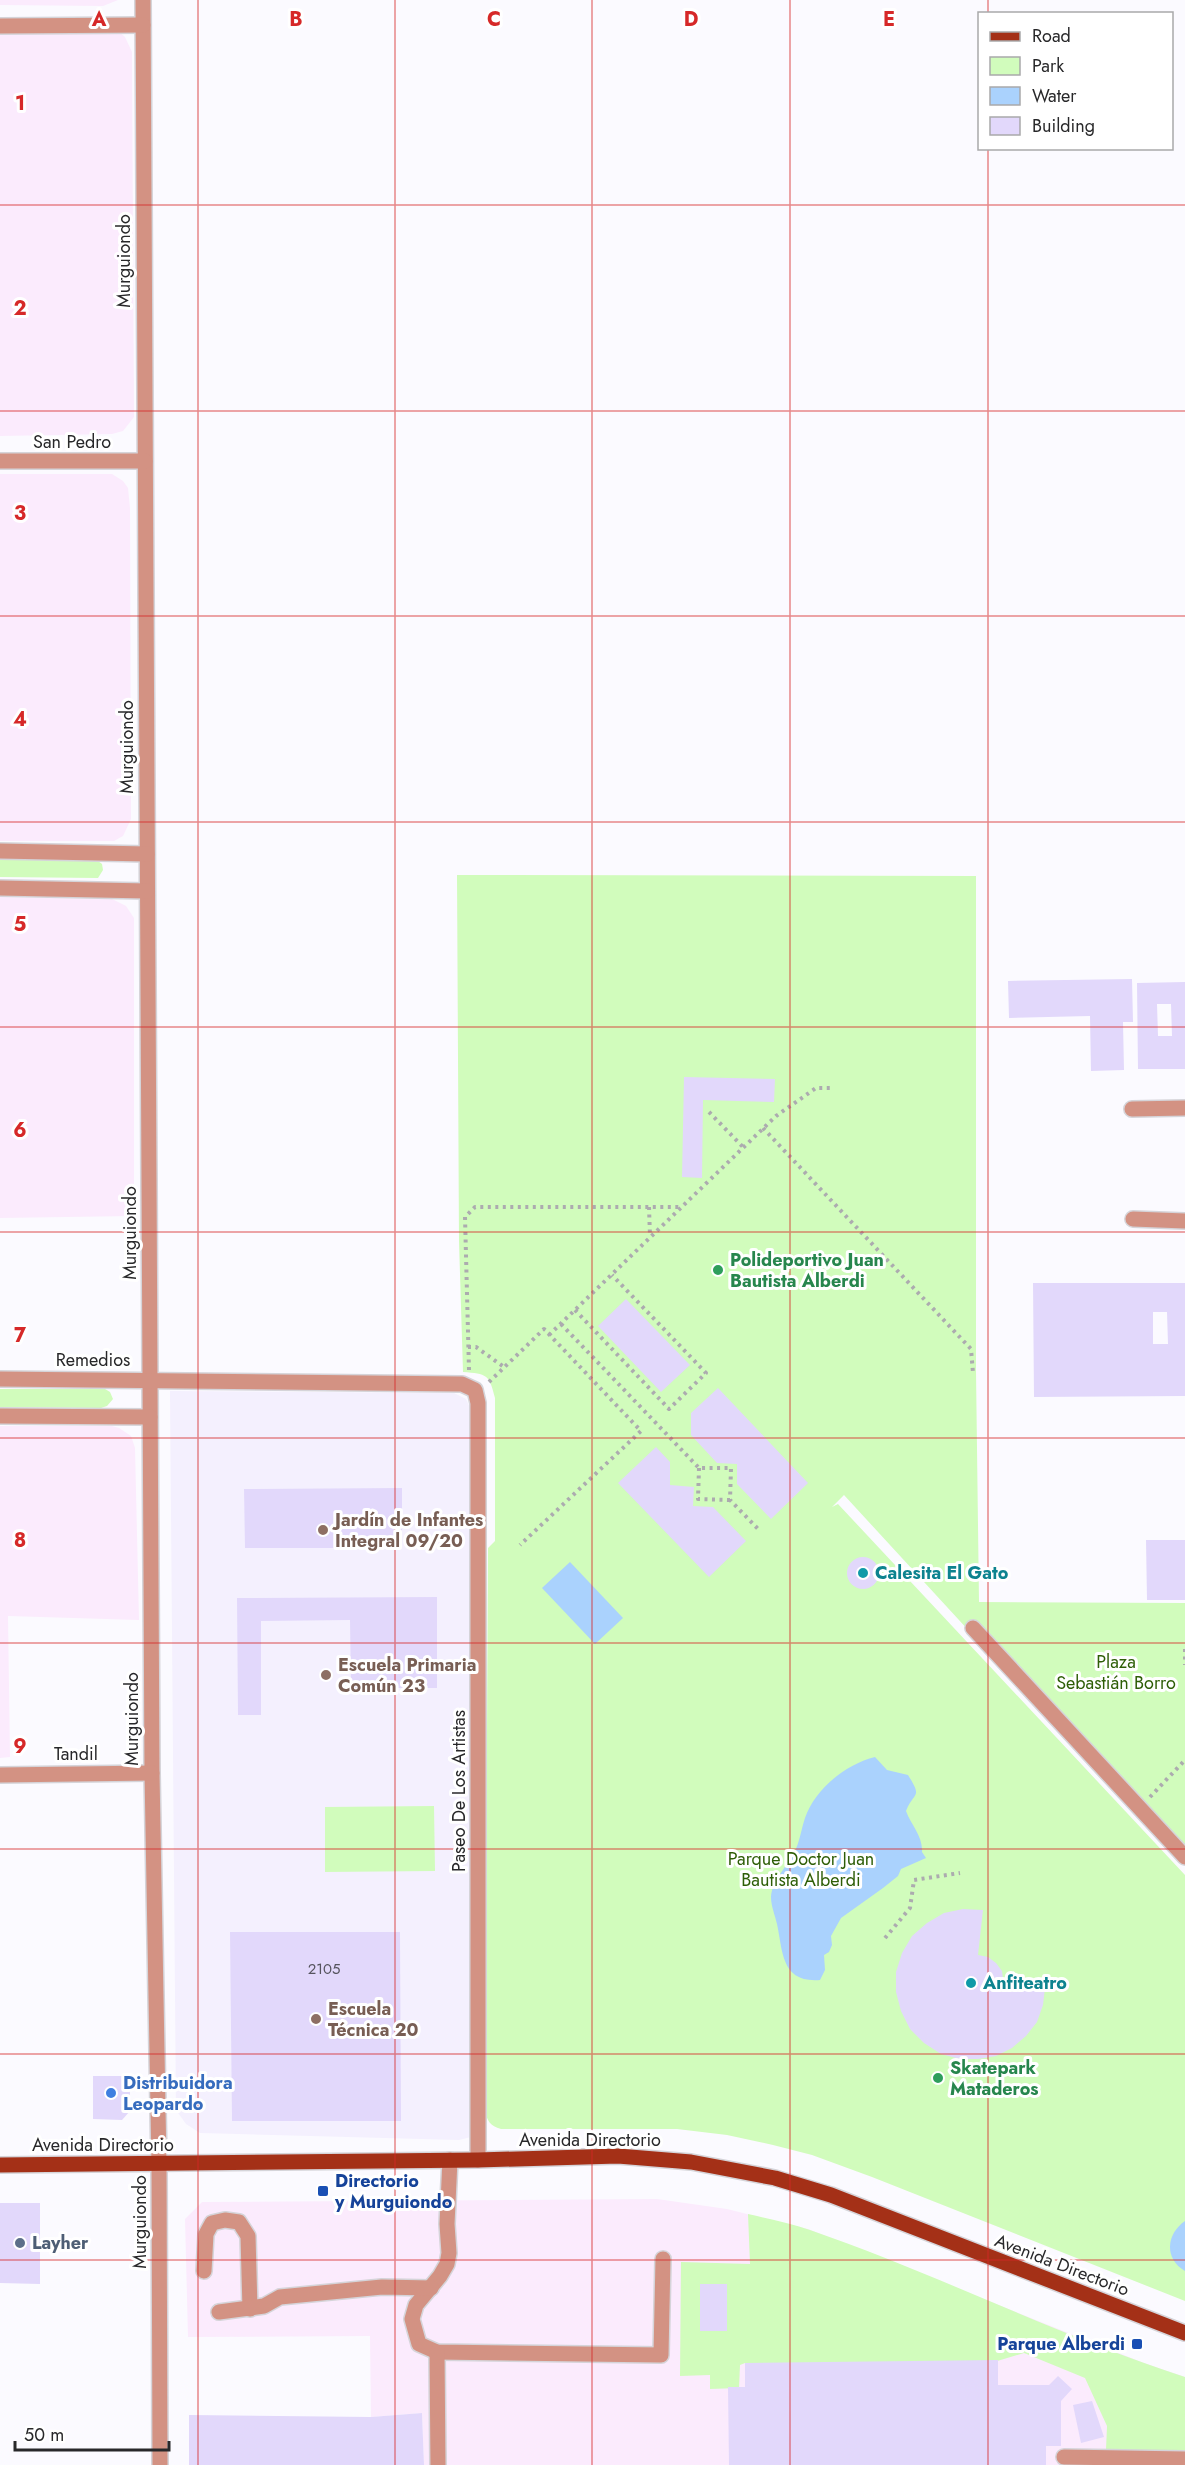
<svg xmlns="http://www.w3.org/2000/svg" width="1185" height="2465" font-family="Jost,sans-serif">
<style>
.industrial{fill:#fbebfd}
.built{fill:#f4f0fe}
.green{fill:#d1fcbc}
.water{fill:#aad2fd}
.building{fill:#e2d8fb;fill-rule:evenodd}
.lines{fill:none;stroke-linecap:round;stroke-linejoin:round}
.minor-casing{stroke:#d5d4d9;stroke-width:18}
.major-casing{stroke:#d5d4d9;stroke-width:18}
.path{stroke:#acabaf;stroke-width:4;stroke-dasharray:3 4.5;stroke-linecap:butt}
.minor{stroke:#d39283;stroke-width:15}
.major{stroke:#a43017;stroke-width:15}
.grid{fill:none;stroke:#d62828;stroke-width:1.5;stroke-opacity:0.55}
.leisure-dot{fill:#2e9e5b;stroke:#fff;stroke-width:2}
.education-dot{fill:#8d6e63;stroke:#fff;stroke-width:2}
.culture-dot{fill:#0f9aa8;stroke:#fff;stroke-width:2}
.shop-dot{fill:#3f7fe0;stroke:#fff;stroke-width:2}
.transit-dot{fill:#1a4fb4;stroke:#fff;stroke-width:2}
.service-dot{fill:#5c6f8a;stroke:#fff;stroke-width:2}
.labels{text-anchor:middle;stroke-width:6;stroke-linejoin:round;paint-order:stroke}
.number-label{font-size:15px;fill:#56545e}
.street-label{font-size:18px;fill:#28282a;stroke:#fff}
.leisure-label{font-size:18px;font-weight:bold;fill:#27864d;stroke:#fff;text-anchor:start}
.education-label{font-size:18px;font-weight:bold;fill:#785e54;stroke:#fff;text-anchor:start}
.culture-label{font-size:18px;font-weight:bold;fill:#0d838f;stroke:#fff;text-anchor:start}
.park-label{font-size:18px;fill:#2e5e07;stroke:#fff}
.shop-label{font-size:18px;font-weight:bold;fill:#366cbe;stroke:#fff;text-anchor:start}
.transit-label{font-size:18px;font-weight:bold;fill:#164399;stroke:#fff;text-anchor:start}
.service-label{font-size:18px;font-weight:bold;fill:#4e5e75;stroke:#fff;text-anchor:start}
.grid-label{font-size:20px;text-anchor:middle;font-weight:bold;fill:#d62828;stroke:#fff;stroke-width:6;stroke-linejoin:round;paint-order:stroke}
</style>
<rect width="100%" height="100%" fill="#fbfaff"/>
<g class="industrial">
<polygon points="0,0 118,0 103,6 0,5"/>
<polygon points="0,29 118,31 125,37 132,52 134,417 123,431 112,434 0,436"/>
<polygon points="0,474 112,474 123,481 128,488 130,508 131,819 123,836 114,841 0,841"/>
<polygon points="0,897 112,899 126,906 134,918 134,1216 0,1218"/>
<polygon points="0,1426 112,1426 119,1428 131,1436 135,1448 139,1620 8,1616 10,1757 0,1758"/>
<polygon points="657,2199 727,2209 808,2229 1144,2363 1185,2377 1185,2465 424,2465 422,2413 371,2417 370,2336 188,2337 185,2219 202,2202"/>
</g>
<polygon class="built" points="170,1391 454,1393 466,1399 471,1410 471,2137 459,2140 200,2133 186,2124 176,2110"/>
<g class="green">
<polygon points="0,859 98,861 102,864 103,870 98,878 0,877"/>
<path d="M457,875L976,876V1371L979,1602L1185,1603V1848L970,1632L844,1495L832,1507L838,1504L1185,1875V2301L872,2177L812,2155L773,2145L727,2135L677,2129H501C490,2126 487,2121 485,2110L488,1548L495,1541V1398C489,1374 487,1374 463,1372L459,1241Z"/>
<polygon points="0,1389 105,1389 110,1392 113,1399 107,1406 101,1408 0,1407"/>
<polygon points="434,1806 435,1871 325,1872 325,1807"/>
<path d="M748,2214C769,2219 790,2223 810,2230C937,2274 1057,2335 1185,2377V2451L1106,2450L1107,2426L1085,2378L1024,2353L984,2365L745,2363L740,2365L739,2388L710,2389V2375L680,2376L681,2262L750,2264Z"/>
</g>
<g class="water">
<polygon points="570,1562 623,1618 595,1644 542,1588"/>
<path d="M875,1757L887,1770L908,1775C923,1799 914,1791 906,1811C911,1825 923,1836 922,1852L926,1858L901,1869L898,1876L883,1888L841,1918L831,1936L832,1945L829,1952L824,1955L825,1970L820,1980C781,1983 783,1952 777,1924C775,1915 771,1906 771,1897C772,1881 787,1866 794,1853C800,1841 801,1830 805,1818C815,1789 846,1764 875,1757Z"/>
<path d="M1185,2221V2271C1164,2259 1166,2234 1185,2221Z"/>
</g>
<g class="building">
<polygon points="1132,979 1133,1022 1123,1022 1124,1070 1091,1071 1090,1016 1009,1018 1008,981"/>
<path d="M1185,982V1069H1138L1137,983ZM1157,1004H1171L1172,1036H1158Z"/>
<polygon points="684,1077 775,1079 774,1102 703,1100 702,1178 682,1177"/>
<path d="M1033,1283H1185V1396L1034,1397ZM1153,1312H1167L1168,1344H1153Z"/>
<polygon points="626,1299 690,1365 661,1392 598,1326"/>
<polygon points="718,1388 808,1483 771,1519 737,1484 737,1464 717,1463 691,1435 691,1413"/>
<polygon points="656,1447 670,1462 670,1485 694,1487 693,1506 713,1507 746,1541 709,1577 618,1483"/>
<polygon points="402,1488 402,1548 245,1548 244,1489"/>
<polygon points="1146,1540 1185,1540 1185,1600 1147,1600"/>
<circle cx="863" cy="1573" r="16"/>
<polygon points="437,1597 437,1688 351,1688 350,1620 261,1621 261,1715 238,1715 237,1598"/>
<polygon points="963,1909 983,1910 978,1955 988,1957 996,1963 1002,1971 1003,1979 1046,1979 1043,2005 1037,2022 1026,2036 1012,2048 996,2056 978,2059 960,2059 941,2054 924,2043 910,2029 901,2011 896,1992 896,1972 902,1953 912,1936 927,1923 944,1913"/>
<polygon points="230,1932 400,1932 401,2121 232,2121"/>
<polygon points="93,2076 130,2076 130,2111 122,2120 93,2119"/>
<polygon points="0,2203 40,2203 40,2284 0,2283"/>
<rect x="700" y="2284" width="27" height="47"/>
<polygon points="998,2360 998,2385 1049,2385 1058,2376 1072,2389 1061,2401 1061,2446 1046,2446 1046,2465 729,2465 728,2387 745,2387 745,2363"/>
<polygon points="1092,2401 1104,2437 1081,2443 1073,2405"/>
<polygon points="422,2413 424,2465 189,2465 189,2415 371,2417"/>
</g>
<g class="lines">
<g class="minor-casing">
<g id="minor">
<polyline points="143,0 152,1773 159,2164 160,2465"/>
<polyline points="0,26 143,25"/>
<polyline points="0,461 145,461"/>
<polyline points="0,851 147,854"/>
<polyline points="0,888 147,891"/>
<polyline points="1132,1109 1185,1108"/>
<polyline points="1133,1219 1185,1221"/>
<polyline points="0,1379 462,1384 475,1390 478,1403 478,2160"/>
<polyline points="0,1416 150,1417"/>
<polyline points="973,1628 1185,1857"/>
<polyline points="0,1775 152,1773"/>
<polyline points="450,2160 447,2224 449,2253 447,2264 440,2276 416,2305 412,2319 419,2344 437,2352 661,2355 663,2259"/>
<polyline points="204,2271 206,2234 212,2223 225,2220 239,2222 248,2236 250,2309"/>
<polyline points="219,2312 264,2306 280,2297 382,2287 431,2288"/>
<polyline points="437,2352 438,2465"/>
<polyline points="1064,2457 1185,2459"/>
</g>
</g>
<g class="major-casing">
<polyline id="major" points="0,2165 478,2160 618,2156 691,2162 775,2178 831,2195 1185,2333"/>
</g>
<g class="path">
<polyline points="709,1112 743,1147"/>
<polyline points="763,1128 971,1349 973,1373"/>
<polyline points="649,1207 650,1236"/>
<polyline points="575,1310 669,1409 706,1373 612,1275"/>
<polyline points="561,1324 699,1468 731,1468 730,1500 760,1531"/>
<polyline points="549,1335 776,1116 816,1088 832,1088"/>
<polyline points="468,1347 476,1347 504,1367"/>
<polyline points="469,1370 465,1217 475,1207 680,1207"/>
<polyline points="489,1382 544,1329 641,1431 520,1545"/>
<polyline points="699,1468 698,1499 730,1500"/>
<polyline points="1185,1649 1185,1665"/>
<polyline points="1150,1797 1185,1760"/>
<polyline points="885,1938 910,1908 914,1880 960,1873"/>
</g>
<use href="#minor" class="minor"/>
<use href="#major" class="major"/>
</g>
<path class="grid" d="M198,0V2465M395,0V2465M592,0V2465M790,0V2465M988,0V14M988,148V2465M0,205H1185M0,411H1185M0,616H1185M0,822H1185M0,1027H1185M0,1232H1185M0,1438H1185M0,1643H1185M0,1849H1185M0,2054H1185M0,2260H1185"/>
<g class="leisure-dot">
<circle cx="718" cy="1270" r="6"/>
<circle cx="938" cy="2078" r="6"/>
</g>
<g class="education-dot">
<circle cx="323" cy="1530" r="6"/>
<circle cx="326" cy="1675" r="6"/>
<circle cx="316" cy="2019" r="6"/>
</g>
<g class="culture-dot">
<circle cx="863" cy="1573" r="6"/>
<circle cx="971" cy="1983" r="6"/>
</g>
<circle class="shop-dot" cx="111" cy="2093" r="6"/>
<g class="transit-dot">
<rect x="317" y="2185" width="12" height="12" rx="3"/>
<rect x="1131" y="2338" width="12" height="12" rx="3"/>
</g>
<circle class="service-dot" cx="20" cy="2243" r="6"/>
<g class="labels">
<g class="number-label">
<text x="324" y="1974">2105</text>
</g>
<g class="street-label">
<text transform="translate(124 261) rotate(-90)" y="6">Murguiondo</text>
<text x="72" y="448">San Pedro</text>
<text transform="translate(127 747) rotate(-90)" y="6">Murguiondo</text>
<text transform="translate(130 1233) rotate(-90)" y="6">Murguiondo</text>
<text x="93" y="1366">Remedios</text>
<text transform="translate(132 1719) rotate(-90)" y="6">Murguiondo</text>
<text x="76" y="1760">Tandil</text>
<text transform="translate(459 1791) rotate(-90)" y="6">Paseo De Los Artistas</text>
<text x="590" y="2146">Avenida Directorio</text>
<text x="103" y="2151">Avenida Directorio</text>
<text transform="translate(140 2222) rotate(-90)" y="6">Murguiondo</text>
<text transform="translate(1062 2265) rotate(21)" y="6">Avenida Directorio</text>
</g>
<g class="leisure-label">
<text x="730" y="1266">Polideportivo Juan<tspan x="730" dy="21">Bautista Alberdi</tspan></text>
<text x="950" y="2074">Skatepark<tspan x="950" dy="21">Mataderos</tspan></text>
</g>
<g class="education-label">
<text x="335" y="1526">Jardín de Infantes<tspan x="335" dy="21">Integral 09/20</tspan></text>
<text x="338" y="1671">Escuela Primaria<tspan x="338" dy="21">Común 23</tspan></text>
<text x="328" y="2015">Escuela<tspan x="328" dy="21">Técnica 20</tspan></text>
</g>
<g class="culture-label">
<text x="875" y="1579">Calesita El Gato</text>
<text x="983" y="1989">Anfiteatro</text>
</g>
<g class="park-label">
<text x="1116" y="1668">Plaza<tspan x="1116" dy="21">Sebastián Borro</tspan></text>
<text x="801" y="1865">Parque Doctor Juan<tspan x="801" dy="21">Bautista Alberdi</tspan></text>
</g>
<g class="shop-label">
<text x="123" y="2089">Distribuidora<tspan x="123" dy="21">Leopardo</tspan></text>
</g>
<g class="transit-label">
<text x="335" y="2187">Directorio<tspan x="335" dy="21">y Murguiondo</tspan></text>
<text x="1125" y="2350" text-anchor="end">Parque Alberdi</text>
</g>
<g class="service-label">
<text x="32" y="2249">Layher</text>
</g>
</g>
<g class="grid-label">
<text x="99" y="26">A</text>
<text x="296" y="26">B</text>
<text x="494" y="26">C</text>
<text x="691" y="26">D</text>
<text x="889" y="26">E</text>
<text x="20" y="110">1</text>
<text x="20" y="315">2</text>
<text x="20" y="520">3</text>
<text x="20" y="726">4</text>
<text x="20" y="931">5</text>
<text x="20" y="1137">6</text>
<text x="20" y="1342">7</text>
<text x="20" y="1547">8</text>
<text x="20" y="1753">9</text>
</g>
<rect x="978" y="12" width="195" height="138" fill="#ffffff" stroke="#a9a9aa" stroke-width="1.5"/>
<rect x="990" y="32" width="30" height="9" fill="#a43017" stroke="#a9a9aa" stroke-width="1.5"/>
<text x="1032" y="42" font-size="18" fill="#28282a">Road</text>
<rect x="990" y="57" width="30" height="18" fill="#d1fcbc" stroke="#a9a9aa" stroke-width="1.5"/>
<text x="1032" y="72" font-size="18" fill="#28282a">Park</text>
<rect x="990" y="87" width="30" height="18" fill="#aad2fd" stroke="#a9a9aa" stroke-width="1.5"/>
<text x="1032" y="102" font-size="18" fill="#28282a">Water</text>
<rect x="990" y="117" width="30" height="18" fill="#e2d8fb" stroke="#a9a9aa" stroke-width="1.5"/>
<text x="1032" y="132" font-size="18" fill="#28282a">Building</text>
<path d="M15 2441v9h154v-9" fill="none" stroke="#28282a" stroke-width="3"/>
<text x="24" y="2441" font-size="18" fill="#28282a" stroke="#ffffff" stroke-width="4.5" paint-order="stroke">50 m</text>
</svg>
